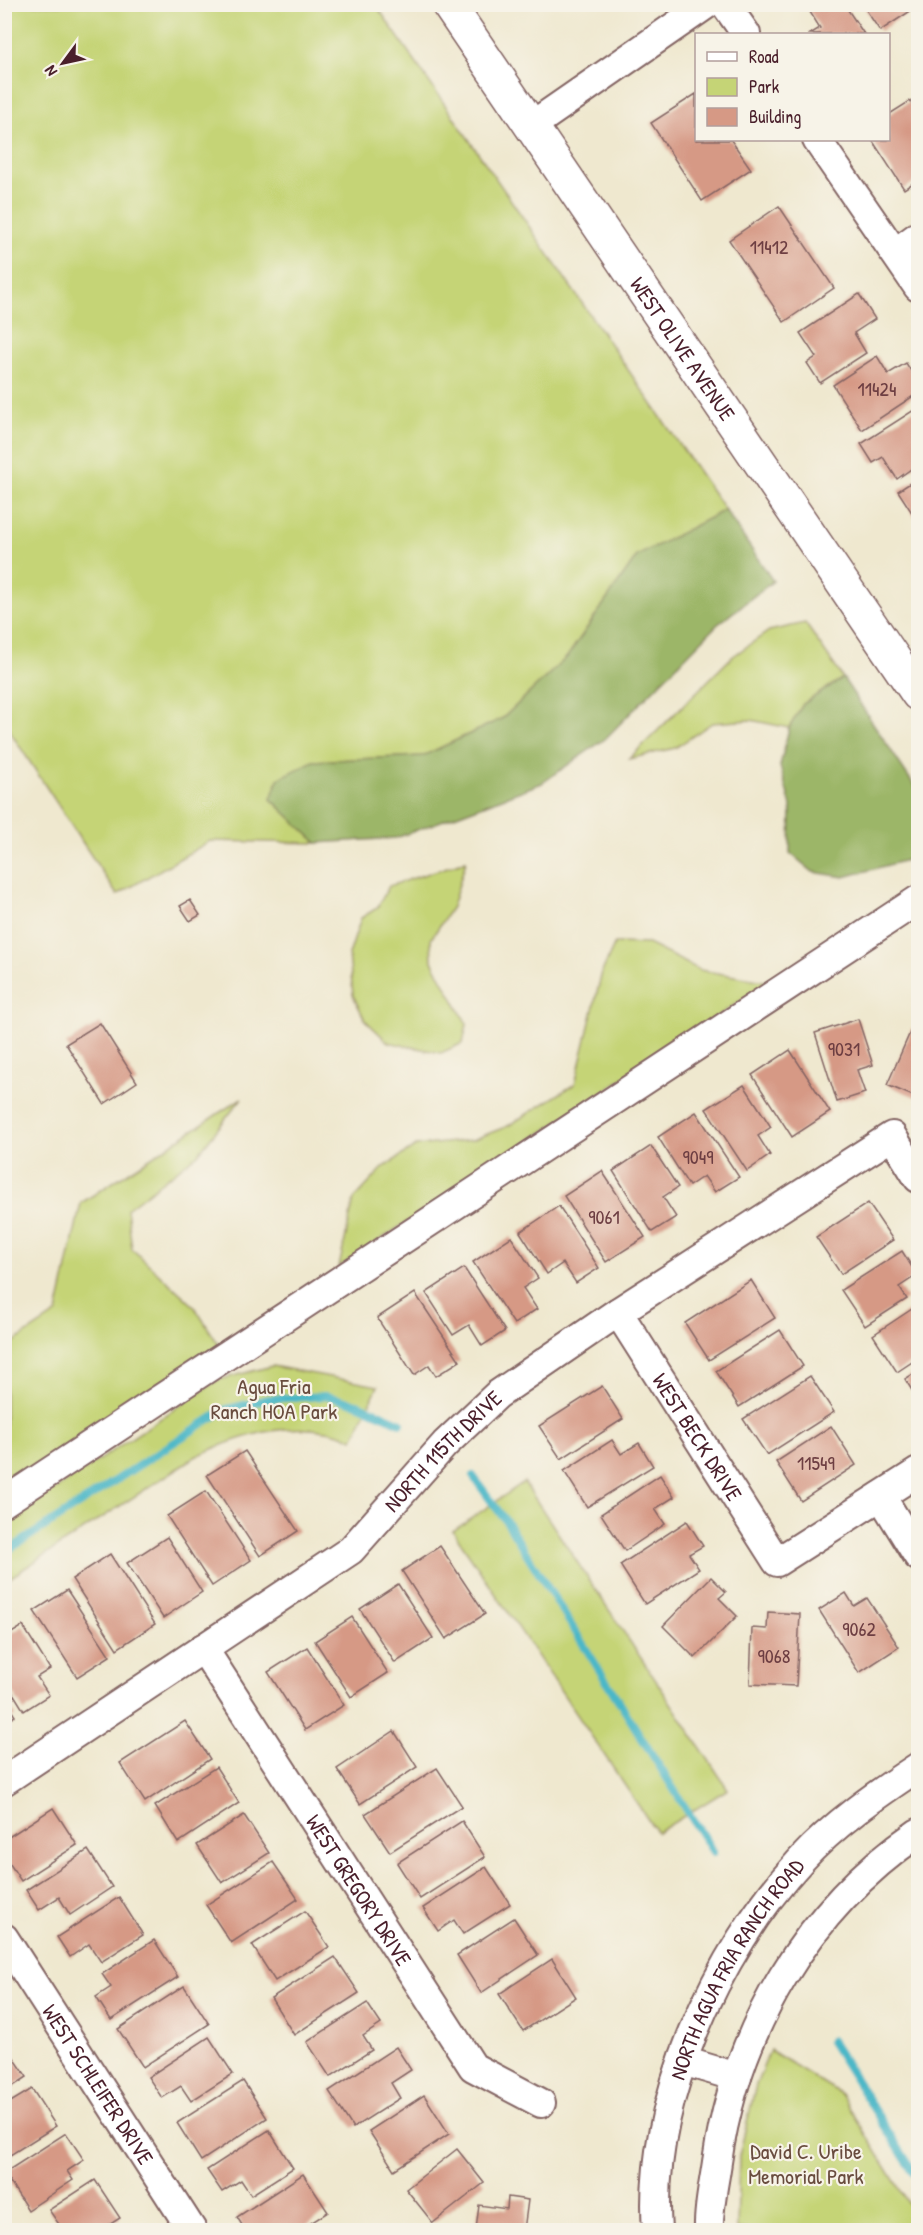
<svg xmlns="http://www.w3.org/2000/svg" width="923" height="2235" font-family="'Patrick Hand',sans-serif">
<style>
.green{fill:#c5d476;stroke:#887a50;stroke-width:1.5}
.forest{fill:#9cb667;stroke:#736a49;stroke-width:1.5}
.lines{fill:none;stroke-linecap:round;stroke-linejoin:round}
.stream{stroke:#4bb7c7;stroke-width:8}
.building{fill:#d69985}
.minor-casing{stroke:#846564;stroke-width:32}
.major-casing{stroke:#846564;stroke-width:36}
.minor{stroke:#fff;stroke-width:28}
.major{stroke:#fff;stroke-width:33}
.labels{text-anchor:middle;stroke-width:4.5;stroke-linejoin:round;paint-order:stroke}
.number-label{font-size:20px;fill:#6d3e42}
.street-label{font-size:22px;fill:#4a1f2b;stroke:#f7f3e8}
.park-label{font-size:22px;fill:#694c3e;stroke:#f7f3e8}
</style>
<rect width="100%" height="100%" fill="#f7f3e8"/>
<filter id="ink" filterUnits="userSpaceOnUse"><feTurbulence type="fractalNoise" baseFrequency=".0167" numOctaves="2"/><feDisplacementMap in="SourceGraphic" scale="12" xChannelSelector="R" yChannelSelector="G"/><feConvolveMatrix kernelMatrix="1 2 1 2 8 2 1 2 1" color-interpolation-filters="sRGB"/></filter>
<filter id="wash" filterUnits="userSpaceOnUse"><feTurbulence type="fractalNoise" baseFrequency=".008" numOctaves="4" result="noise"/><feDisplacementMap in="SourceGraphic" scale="24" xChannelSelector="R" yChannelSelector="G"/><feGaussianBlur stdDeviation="1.35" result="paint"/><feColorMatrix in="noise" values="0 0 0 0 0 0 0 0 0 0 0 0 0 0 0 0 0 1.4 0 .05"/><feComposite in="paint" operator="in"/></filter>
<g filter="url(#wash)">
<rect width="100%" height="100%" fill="#efe8cf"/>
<g class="green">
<polygon points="4,5 376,5 725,510 637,556 567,657 503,718 423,756 313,761 271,799 317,843 210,841 117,895 5,724"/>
<polygon points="805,623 843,678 803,704 789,728 751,720 712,723 675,748 629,759 732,657 769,631"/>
<polygon points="466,861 452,907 431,939 432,961 467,1024 463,1043 441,1053 388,1042 365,1020 353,995 349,955 361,918 377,908 389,886"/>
<polygon points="615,943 648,944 700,970 769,982 339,1267 354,1199 384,1167 416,1146 472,1140 508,1126 575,1084 602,972"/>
<polygon points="242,1098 198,1154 127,1209 132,1249 194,1306 221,1348 5,1487 5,1348 57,1313 81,1203"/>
<path d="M272,1366L378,1386L353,1439C300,1417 244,1433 195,1457L5,1581V1523L218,1380Z"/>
<polygon points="524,1482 728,1789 657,1833 453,1531"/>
<polygon points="770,2050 841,2094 918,2219 918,2230 737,2230 739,2156 756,2085"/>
</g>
<g class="forest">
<polygon points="725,510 773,581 717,625 605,739 542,783 396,838 317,843 271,799 278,779 313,761 423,756 503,718 567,657 637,556"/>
<polygon points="843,678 918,791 918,857 844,877 813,872 790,853 791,806 780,766 789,728 803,704"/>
</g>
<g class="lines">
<g class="stream">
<polyline points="473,1476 508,1524 713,1852"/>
<polyline points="4,1553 224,1410 268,1399 327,1396 357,1404 401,1423"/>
<polyline points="831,2041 918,2179"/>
</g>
</g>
<g id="blocks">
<g class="building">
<polygon points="805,4 844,4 864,34 810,34 820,28"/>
<polygon points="862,4 918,4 918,6 880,31"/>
<polygon points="696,94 696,140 731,140 751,169 702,201 651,123"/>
<polygon points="910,101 918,115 918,180 904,189 872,140 888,140 888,115"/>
<polygon points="779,206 834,288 784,322 729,240"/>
<polygon points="859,294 875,319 854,333 866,353 820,383 807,363 816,357 800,333"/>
<polygon points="877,356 888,374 906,363 918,382 918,393 862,430 833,385"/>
<polygon points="914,410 918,416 918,464 897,479 883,457 873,463 861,444"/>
<polygon points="918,478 918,522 898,491"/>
<polygon points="190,900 200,915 190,921 180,906"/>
<polygon points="858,1019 873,1065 857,1070 865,1093 837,1102 815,1033"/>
<polygon points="100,1023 137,1082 104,1104 66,1044"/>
<polygon points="912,1028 918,1030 918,1098 887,1085"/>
<polygon points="790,1050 830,1112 792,1137 752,1075"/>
<polygon points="744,1085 771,1127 758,1136 770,1155 747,1171 706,1109"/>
<polygon points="696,1112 739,1177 715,1192 704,1176 689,1186 658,1137"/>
<polygon points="651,1146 678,1187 663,1197 676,1217 652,1232 613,1171"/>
<polygon points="602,1171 645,1237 606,1262 564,1196"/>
<polygon points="868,1203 893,1240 841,1274 816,1237"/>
<polygon points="559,1206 599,1268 576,1283 563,1263 547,1274 520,1232"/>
<polygon points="511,1237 538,1278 523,1288 537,1309 514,1324 473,1262"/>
<polygon points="902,1251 917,1275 899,1287 907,1299 865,1326 841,1290"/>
<polygon points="464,1268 505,1331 482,1346 469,1325 453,1335 426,1293"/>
<polygon points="751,1280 775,1318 709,1360 685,1323"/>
<polygon points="415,1293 460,1361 436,1376 429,1365 414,1375 377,1318"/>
<polygon points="912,1309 918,1319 918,1358 897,1372 873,1335"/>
<polygon points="780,1330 803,1366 739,1407 716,1371"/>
<polygon points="918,1371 918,1400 905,1379"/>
<polygon points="810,1376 834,1412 767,1455 743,1419"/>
<polygon points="602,1386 623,1419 561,1459 539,1426"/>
<polygon points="831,1426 856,1465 801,1501 776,1462"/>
<polygon points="612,1440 621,1454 639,1443 653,1466 587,1507 564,1471"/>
<polygon points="245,1451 298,1531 260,1556 207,1475"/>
<polygon points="660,1475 674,1497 655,1509 665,1524 625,1551 601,1514"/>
<polygon points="206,1491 251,1560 212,1586 167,1516"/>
<polygon points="687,1521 703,1546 689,1554 699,1569 645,1604 620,1565"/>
<polygon points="167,1537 202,1592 163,1618 127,1563"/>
<polygon points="440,1546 485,1614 446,1639 402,1571"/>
<polygon points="110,1554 155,1624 117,1649 72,1579"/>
<polygon points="711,1577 726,1592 719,1598 737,1616 695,1658 663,1626"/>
<polygon points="398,1584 433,1638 395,1663 360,1609"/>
<polygon points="67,1590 110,1656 77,1677 34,1611"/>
<polygon points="846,1593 854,1606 867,1598 899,1647 859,1673 819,1610"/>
<polygon points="768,1612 800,1614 796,1686 750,1684 752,1628 767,1629"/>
<polygon points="352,1617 388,1673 351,1697 315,1641"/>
<polygon points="23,1626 50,1669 37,1677 49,1695 24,1711 5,1680 5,1637"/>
<polygon points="307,1647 344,1705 305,1730 268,1672"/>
<polygon points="4,1699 15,1716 4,1723"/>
<polygon points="185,1721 210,1759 145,1802 120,1763"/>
<polygon points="394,1731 417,1767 360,1804 337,1769"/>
<polygon points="216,1767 239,1803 178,1843 155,1806"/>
<polygon points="437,1768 462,1806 390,1852 365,1814"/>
<polygon points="53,1808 77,1845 21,1881 4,1855 4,1840"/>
<polygon points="244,1815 269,1853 222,1883 197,1845"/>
<polygon points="462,1821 485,1857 420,1899 397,1863"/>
<polygon points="88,1850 112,1887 70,1915 59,1897 39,1910 26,1890"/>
<polygon points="273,1862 298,1899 231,1943 206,1905"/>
<polygon points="486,1867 510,1904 463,1934 454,1920 438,1931 423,1908"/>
<polygon points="119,1897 143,1935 101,1962 89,1944 70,1957 57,1937"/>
<polygon points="305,1911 329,1947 275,1981 252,1945"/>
<polygon points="514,1918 538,1955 481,1993 457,1955"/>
<polygon points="154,1940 178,1977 111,2020 96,1997 111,1987 102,1974"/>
<polygon points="335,1957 359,1993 294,2035 271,1998"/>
<polygon points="552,1959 576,1997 523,2031 499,1994"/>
<polygon points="184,1986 209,2024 143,2067 118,2029"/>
<polygon points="367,2003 381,2024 363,2036 372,2050 330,2077 307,2042"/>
<polygon points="209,2037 233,2074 191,2101 181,2086 162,2098 148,2077"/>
<polygon points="4,2043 27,2077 4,2092"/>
<polygon points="396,2047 411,2070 391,2083 400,2098 353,2128 329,2091"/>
<polygon points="243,2081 267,2118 201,2161 177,2123"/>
<polygon points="32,2089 56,2126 4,2159 4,2106"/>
<polygon points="424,2095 449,2134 394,2170 369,2131"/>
<polygon points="269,2130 293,2168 251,2195 241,2180 222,2192 207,2170"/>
<polygon points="66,2133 84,2160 67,2171 73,2180 28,2210 4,2173"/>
<polygon points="457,2149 484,2183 433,2223 406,2189"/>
<polygon points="303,2174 328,2212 300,2230 245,2230 237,2217"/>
<polygon points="95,2180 120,2218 101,2230 63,2230 49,2210"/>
<polygon points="508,2197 528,2200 524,2230 476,2230 479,2205 507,2209"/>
</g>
</g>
</g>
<g filter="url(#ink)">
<use href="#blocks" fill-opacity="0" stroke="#846564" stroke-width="1.5"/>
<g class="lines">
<g class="minor-casing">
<g id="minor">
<polyline points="725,4 746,34"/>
<polyline points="531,126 707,4"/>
<polyline points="817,140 918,287"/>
<polyline points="895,253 918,236"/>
<path id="s1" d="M618,1312L777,1562L918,1472"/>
<polyline points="881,1496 918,1556"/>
<polyline points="4,1502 918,900"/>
<path id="s2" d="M203,1648L473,2067L541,2103"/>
<path id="s3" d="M4,1781L351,1550L445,1444L497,1395L618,1312L892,1136L918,1178"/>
<path id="s4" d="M4,1938L192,2230"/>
<polyline points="683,2061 737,2077"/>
<path id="s5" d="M657,2230C647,2103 716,1952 801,1860C834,1824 877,1794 918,1767"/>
<path d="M709,2230C708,2208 714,2184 717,2162C736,2030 807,1909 918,1833"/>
</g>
</g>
<g class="major-casing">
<g id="major">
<path id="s6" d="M448,4L918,694"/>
</g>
</g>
<use href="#minor" class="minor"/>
<use href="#major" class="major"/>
</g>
</g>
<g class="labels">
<g class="number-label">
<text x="769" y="254">11412</text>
<text x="877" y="396">11424</text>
<text x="844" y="1056">9031</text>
<text x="698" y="1164">9049</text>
<text x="604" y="1224">9061</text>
<text x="816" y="1470">11549</text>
<text x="859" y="1636">9062</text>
<text x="774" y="1663">9068</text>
</g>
<g class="street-label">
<text dy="8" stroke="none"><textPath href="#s6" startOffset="417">WEST OLIVE AVENUE</textPath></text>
<text dy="8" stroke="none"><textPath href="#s1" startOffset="148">WEST BECK DRIVE</textPath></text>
<text dy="8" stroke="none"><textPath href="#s3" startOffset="552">NORTH 115TH DRIVE</textPath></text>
<text dy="8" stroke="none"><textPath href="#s2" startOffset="288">WEST GREGORY DRIVE</textPath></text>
<text dy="8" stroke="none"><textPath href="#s5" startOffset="279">NORTH AGUA FRIA RANCH ROAD</textPath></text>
<text dy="8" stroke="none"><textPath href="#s4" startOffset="174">WEST SCHLEIFER DRIVE</textPath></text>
</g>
<g class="park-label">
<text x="274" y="1394">Agua Fria<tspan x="274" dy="25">Ranch HOA Park</tspan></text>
<text x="806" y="2159">David C. Uribe<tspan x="806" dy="25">Memorial Park</tspan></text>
</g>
</g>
<rect width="923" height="2235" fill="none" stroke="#f7f3e8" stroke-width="24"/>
<rect x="695" y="33" width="195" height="108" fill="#f7f3e8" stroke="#b29e9c" stroke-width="1.5"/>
<rect x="707" y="52" width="30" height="9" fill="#ffffff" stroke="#b29e9c" stroke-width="1.5"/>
<text x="749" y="63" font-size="18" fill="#4a1f2b">Road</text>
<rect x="707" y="78" width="30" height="18" fill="#c5d476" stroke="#b29e9c" stroke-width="1.5"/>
<text x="749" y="93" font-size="18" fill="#4a1f2b">Park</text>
<rect x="707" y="108" width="30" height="18" fill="#d69985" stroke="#b29e9c" stroke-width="1.5"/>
<text x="749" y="123" font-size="18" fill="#4a1f2b">Building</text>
<g transform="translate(63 63) rotate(237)" stroke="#f7f3e8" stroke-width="4.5" paint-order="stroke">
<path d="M0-4.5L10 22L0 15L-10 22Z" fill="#4a1f2b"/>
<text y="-9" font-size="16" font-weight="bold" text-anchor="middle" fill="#4a1f2b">N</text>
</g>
</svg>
